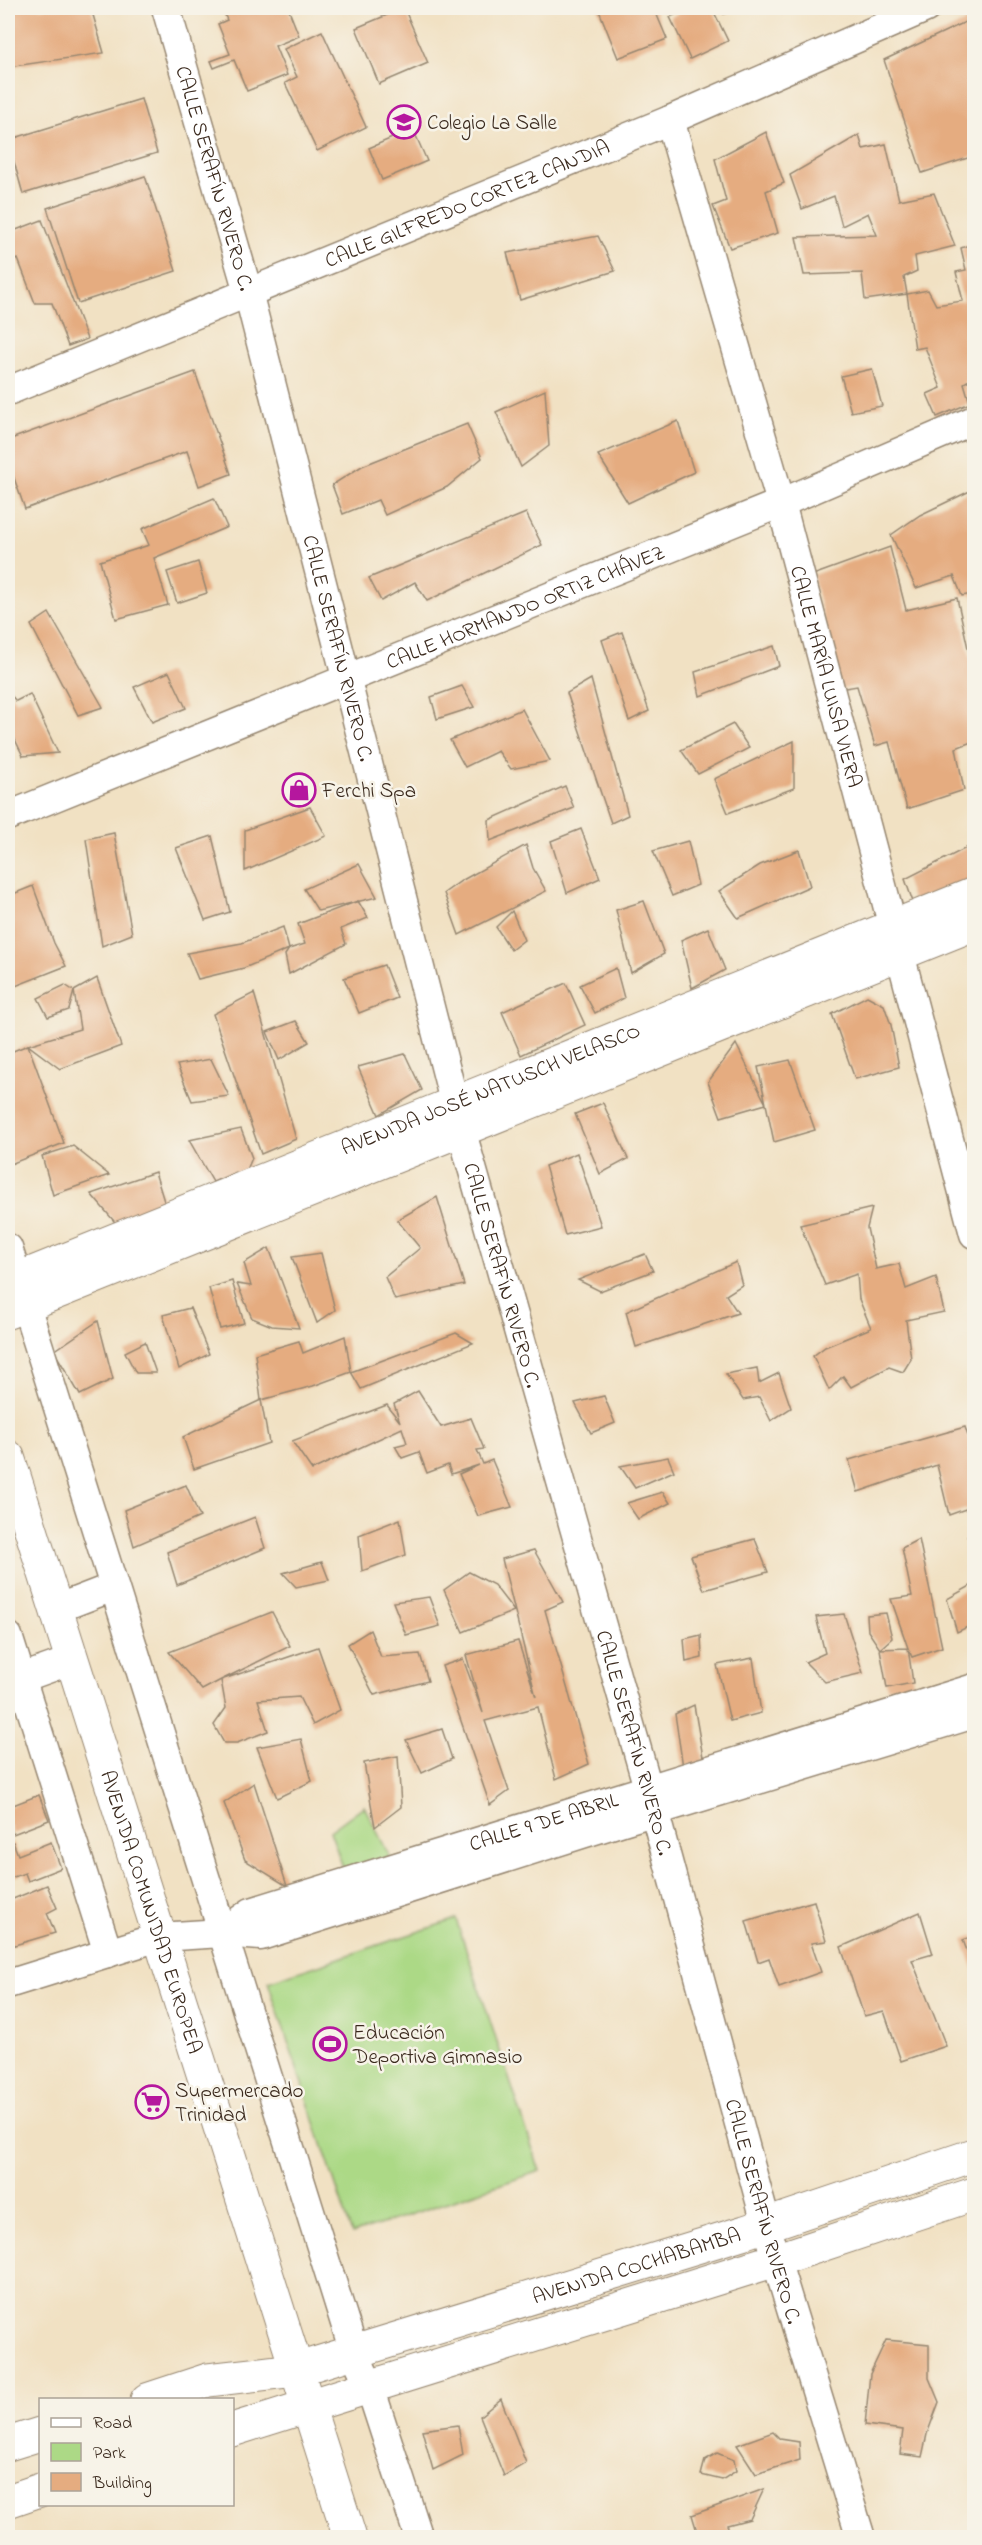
<svg xmlns="http://www.w3.org/2000/svg" width="982" height="2545" font-family="'Indie Flower',sans-serif">
<style>
.green{fill:#acd986;stroke:#748252;stroke-width:1.5}
.building{fill:#e5ac80}
.lines{fill:none;stroke-linecap:round;stroke-linejoin:round}
.street-casing{stroke:#968670;stroke-width:31}
.secondary-casing{stroke:#968670;stroke-width:35}
.primary-casing{stroke:#968670;stroke-width:35}
.highway-casing{stroke:#968670;stroke-width:35}
.street{stroke:#fff;stroke-width:28}
.secondary{stroke:#fff;stroke-width:33}
.primary{stroke:#fff;stroke-width:33}
.highway{stroke:#fff;stroke-width:33}
.labels{text-anchor:middle;stroke-width:5;stroke-linejoin:round;paint-order:stroke}
.poi-label{font-size:21px;fill:#3b2a1e;stroke:#f7f3e8;text-anchor:start}
.street-label{font-size:21px;fill:#3b2a1e;stroke:#f7f3e8}
</style>
<rect width="100%" height="100%" fill="#f7f3e8"/>
<filter id="ink" filterUnits="userSpaceOnUse"><feTurbulence type="fractalNoise" baseFrequency=".0167" numOctaves="2"/><feDisplacementMap in="SourceGraphic" scale="12" xChannelSelector="R" yChannelSelector="G"/><feConvolveMatrix kernelMatrix="1 2 1 2 8 2 1 2 1" color-interpolation-filters="sRGB"/></filter>
<filter id="wash" filterUnits="userSpaceOnUse"><feTurbulence type="fractalNoise" baseFrequency=".008" numOctaves="4" result="noise"/><feDisplacementMap in="SourceGraphic" scale="24" xChannelSelector="R" yChannelSelector="G"/><feGaussianBlur stdDeviation="1.35" result="paint"/><feColorMatrix in="noise" values="0 0 0 0 0 0 0 0 0 0 0 0 0 0 0 0 0 1.4 0 .05"/><feComposite in="paint" operator="in"/></filter>
<g filter="url(#wash)">
<rect width="100%" height="100%" fill="#f1e1c3"/>
<g class="green">
<polygon points="364,1806 390,1857 345,1873 330,1831"/>
<polygon points="456,1919 540,2171 352,2234 268,1982"/>
</g>
<g id="blocks">
<g class="building">
<polygon points="8,8 91,8 104,53 8,67"/>
<polygon points="222,8 288,8 299,36 275,46 287,75 247,91 234,60 214,68 211,61 230,54 218,24 227,20"/>
<polygon points="404,8 428,63 379,84 356,28"/>
<polygon points="598,8 654,8 667,39 618,58"/>
<polygon points="690,8 712,8 728,41 690,59 670,17"/>
<polygon points="721,8 738,8 724,14"/>
<polygon points="974,18 974,156 922,173 884,60"/>
<polygon points="322,31 366,127 317,151 285,83 297,77 284,49"/>
<polygon points="141,99 157,153 23,194 8,140"/>
<polygon points="413,129 427,161 382,180 369,148"/>
<polygon points="766,132 784,183 766,191 778,233 730,248 713,206 726,201 715,159"/>
<polygon points="859,135 863,149 886,144 899,200 934,193 955,246 915,256 917,271 904,277 907,294 865,300 862,273 804,275 796,237 877,235 868,213 842,226 834,196 802,209 790,175"/>
<polygon points="145,176 176,271 78,303 47,208"/>
<polygon points="42,220 87,339 68,346 52,303 35,303 18,259 8,263 8,233"/>
<polygon points="598,236 615,271 520,300 507,253"/>
<polygon points="974,243 974,377 964,383 970,403 937,417 927,394 941,388 925,347 915,349 907,294 928,290 936,305 963,301 956,272 966,270 961,248"/>
<polygon points="872,369 882,406 851,412 841,376"/>
<polygon points="195,372 231,474 199,486 187,451 25,509 8,461 8,440"/>
<polygon points="545,390 549,446 521,467 496,412"/>
<polygon points="678,421 694,472 628,503 598,455"/>
<polygon points="467,424 482,458 447,487 385,515 378,500 343,514 332,485 362,466"/>
<polygon points="974,489 974,599 972,594 962,596 954,576 916,588 891,535 920,515"/>
<polygon points="214,498 227,527 154,558 168,605 116,619 100,561 149,545 142,529"/>
<polygon points="526,513 542,545 427,601 415,582 381,601 369,578"/>
<polygon points="890,547 906,610 957,598 973,671 974,697 974,741 956,748 964,790 907,809 889,742 875,746 857,686 840,689 813,575"/>
<polygon points="198,562 207,593 177,603 167,572"/>
<polygon points="49,613 103,707 78,715 31,625"/>
<polygon points="622,632 649,711 629,721 602,640"/>
<polygon points="774,646 779,666 700,696 695,672"/>
<polygon points="169,672 186,708 152,722 134,687"/>
<polygon points="591,679 628,815 611,823 567,693"/>
<polygon points="462,686 474,707 437,719 431,697"/>
<polygon points="8,692 16,701 30,694 58,753 23,756 8,725"/>
<polygon points="522,709 550,761 511,769 498,751 465,767 450,740"/>
<polygon points="733,724 749,748 698,774 681,750"/>
<polygon points="794,741 794,788 728,813 714,779"/>
<polygon points="565,786 574,808 490,841 489,820"/>
<polygon points="310,807 326,836 245,871 245,830"/>
<polygon points="581,829 600,878 567,893 551,841"/>
<polygon points="114,833 132,934 102,946 86,839"/>
<polygon points="212,836 230,912 205,920 176,848"/>
<polygon points="688,841 698,885 672,896 653,851"/>
<polygon points="974,844 974,882 914,905 905,879"/>
<polygon points="526,845 533,868 546,891 459,935 444,893 461,881"/>
<polygon points="799,850 810,886 738,918 719,891 760,865"/>
<polygon points="359,864 377,897 318,911 304,889"/>
<polygon points="33,886 54,943 66,966 8,989 8,896"/>
<polygon points="358,901 368,918 341,929 346,944 289,974 285,955 289,949 305,944 298,924"/>
<polygon points="644,901 664,954 631,973 616,910"/>
<polygon points="512,911 524,940 511,950 496,927"/>
<polygon points="283,927 289,949 244,968 198,979 187,953 242,943"/>
<polygon points="708,928 725,970 692,988 681,940"/>
<polygon points="384,965 397,998 359,1013 344,978"/>
<polygon points="616,968 624,998 595,1013 580,985"/>
<polygon points="97,978 121,1046 60,1069 28,1045 80,1029 74,991"/>
<polygon points="566,983 585,1025 521,1055 502,1012"/>
<polygon points="65,985 74,991 69,1010 48,1017 38,998"/>
<polygon points="254,993 296,1139 261,1154 213,1014"/>
<polygon points="867,996 884,1005 891,1025 899,1067 855,1079 832,1014"/>
<polygon points="296,1021 309,1042 279,1060 267,1032"/>
<polygon points="736,1044 766,1104 758,1067 790,1060 815,1130 774,1142 766,1104 721,1117 708,1082"/>
<polygon points="28,1045 64,1143 8,1165 8,1053"/>
<polygon points="405,1054 422,1090 379,1115 358,1067"/>
<polygon points="211,1059 229,1096 192,1101 177,1065"/>
<polygon points="603,1103 628,1159 600,1174 575,1114"/>
<polygon points="241,1129 252,1158 240,1186 236,1172 213,1182 189,1140"/>
<polygon points="73,1146 109,1175 53,1195 42,1156"/>
<polygon points="577,1153 601,1226 565,1235 545,1166"/>
<polygon points="155,1172 167,1211 119,1227 91,1194"/>
<polygon points="437,1197 464,1285 395,1300 385,1277 420,1248 397,1220"/>
<polygon points="872,1208 867,1228 876,1269 899,1264 906,1289 936,1277 944,1312 906,1320 911,1359 903,1372 889,1367 851,1387 843,1376 829,1390 813,1356 825,1347 871,1328 859,1299 857,1274 825,1285 800,1225"/>
<polygon points="269,1248 299,1328 272,1326 252,1318 237,1284 251,1286 244,1263"/>
<polygon points="321,1253 335,1310 317,1323 292,1257"/>
<polygon points="645,1254 653,1271 600,1291 578,1280"/>
<polygon points="736,1262 742,1285 726,1295 738,1313 636,1347 626,1312"/>
<polygon points="232,1281 244,1323 220,1329 209,1288"/>
<polygon points="190,1308 209,1354 179,1369 163,1315"/>
<polygon points="98,1321 113,1379 80,1395 54,1351"/>
<polygon points="456,1333 473,1343 361,1389 351,1372"/>
<polygon points="345,1336 351,1372 313,1386 261,1400 269,1443 194,1469 183,1437 261,1400 255,1354 299,1341 303,1353"/>
<polygon points="145,1342 156,1373 136,1373 125,1352"/>
<polygon points="757,1368 759,1383 779,1373 791,1408 771,1421 759,1397 743,1400 726,1374"/>
<polygon points="418,1391 441,1427 471,1418 484,1449 477,1450 483,1464 492,1460 512,1507 478,1516 459,1474 479,1465 451,1474 448,1465 427,1473 419,1452 402,1458 395,1446 407,1443 402,1428 312,1470 292,1441 387,1405 400,1422 394,1404"/>
<polygon points="604,1396 615,1423 591,1433 575,1403"/>
<polygon points="965,1427 974,1454 974,1506 949,1515 937,1465 858,1492 849,1460"/>
<polygon points="668,1457 674,1471 635,1488 620,1466"/>
<polygon points="186,1485 200,1517 134,1546 124,1510"/>
<polygon points="663,1492 670,1503 638,1519 627,1503"/>
<polygon points="255,1517 265,1548 177,1585 167,1552"/>
<polygon points="400,1519 406,1555 362,1571 359,1535"/>
<polygon points="974,1534 974,1555 967,1536"/>
<polygon points="755,1539 768,1572 704,1590 691,1556"/>
<polygon points="919,1539 942,1647 912,1657 908,1648 913,1683 887,1688 880,1649 868,1631 867,1615 886,1613 892,1638 880,1649 908,1648 891,1599 912,1596 902,1548"/>
<polygon points="534,1550 563,1602 545,1610 589,1764 556,1779 538,1707 485,1721 509,1791 490,1805 442,1666 463,1659 483,1713 466,1655 518,1641 536,1697 502,1559"/>
<polygon points="322,1562 329,1580 296,1587 283,1573"/>
<polygon points="469,1572 494,1585 514,1611 463,1632 444,1590"/>
<polygon points="974,1584 974,1624 957,1632 947,1599"/>
<polygon points="429,1597 440,1626 406,1635 393,1602"/>
<polygon points="272,1612 290,1646 221,1680 318,1647 340,1710 313,1725 299,1697 258,1700 268,1731 237,1743 224,1743 214,1725 226,1708 221,1680 202,1690 169,1652"/>
<polygon points="844,1614 863,1673 825,1682 805,1662 825,1653 816,1617"/>
<polygon points="370,1630 381,1657 420,1654 428,1681 374,1695 348,1644"/>
<polygon points="701,1635 702,1658 686,1662 684,1639"/>
<polygon points="753,1658 761,1713 730,1721 717,1665"/>
<polygon points="694,1705 704,1763 683,1767 675,1714"/>
<polygon points="442,1729 452,1759 422,1773 406,1740"/>
<polygon points="301,1739 312,1781 277,1798 257,1747"/>
<polygon points="398,1756 401,1807 375,1827 364,1763"/>
<polygon points="254,1783 287,1886 245,1860 224,1803"/>
<polygon points="39,1795 49,1820 13,1834 8,1821 8,1807"/>
<polygon points="13,1842 18,1855 51,1842 61,1868 28,1881 25,1873 8,1879 8,1845"/>
<polygon points="47,1885 57,1908 47,1913 55,1933 8,1947 8,1901"/>
<polygon points="814,1901 826,1941 811,1943 821,1972 779,1987 769,1958 758,1962 746,1921"/>
<polygon points="920,1912 933,1954 912,1960 946,2046 901,2061 884,2011 864,2016 841,1947"/>
<polygon points="974,1936 974,1970 963,1940"/>
<polygon points="886,2340 929,2344 929,2378 939,2402 927,2434 922,2457 900,2454 903,2430 865,2425 870,2374"/>
<polygon points="501,2399 526,2463 504,2476 480,2416"/>
<polygon points="458,2425 463,2455 433,2470 422,2430"/>
<polygon points="773,2432 780,2439 799,2442 800,2460 756,2474 737,2445"/>
<polygon points="717,2453 734,2460 736,2471 722,2480 701,2475 705,2460"/>
<polygon points="764,2489 750,2519 727,2525 733,2538 699,2538 692,2515"/>
</g>
</g>
</g>
<g filter="url(#ink)">
<use href="#blocks" fill-opacity="0" stroke="#968670" stroke-width="1.5"/>
<g class="lines">
<g class="street-casing">
<g id="street">
<path id="s1" d="M166,8L248,292L461,1129L648,1788L776,2260L861,2538"/>
<path id="s2" d="M670,120L781,503L974,1234"/>
<path id="s3" d="M8,391L670,120L926,8"/>
<path id="s4" d="M8,816L781,503L974,420"/>
<polyline points="8,1248 354,2352 370,2387 419,2538"/>
<polyline points="56,1609 113,1587"/>
<polyline points="8,1636 108,1953"/>
<polyline points="8,1683 72,1660"/>
<path id="s5" d="M222,1933L251,1912L974,1688"/>
<polyline points="8,1984 159,1937 222,1933 261,1936 623,1821 974,1714"/>
</g>
</g>
<g class="secondary-casing">
<g id="secondary">
<path id="s6" d="M8,1283L974,894"/>
<polyline points="8,1312 974,924"/>
<polyline points="147,2400 208,2380 295,2370"/>
<polyline points="232,2430 308,2406"/>
<polyline points="8,2444 40,2434"/>
<polyline points="8,2501 40,2490"/>
</g>
</g>
<g class="primary-casing">
<g id="primary">
<path id="s7" d="M295,2370L745,2232L974,2155"/>
<polyline points="308,2406 776,2260 974,2194"/>
</g>
</g>
<g class="highway-casing">
<g id="highway">
<path id="s8" d="M8,1457L350,2538"/>
</g>
</g>
<use href="#street" class="street"/>
<use href="#secondary" class="secondary"/>
<use href="#primary" class="primary"/>
<use href="#highway" class="highway"/>
</g>
</g>
<defs>
<g id="school-ring" transform="scale(1.725)"><circle r="9.5" fill="#f7f3e8" stroke="#b5179e" stroke-width="1.5"/><path d="M0-5L7-2L0 1L-7-2ZM-4 1L0 2.5L4 1V4Q0 6-4 4Z" fill="#b5179e"/></g>
<g id="shop-ring" transform="scale(1.725)"><circle r="9.5" fill="#f7f3e8" stroke="#b5179e" stroke-width="1.5"/><path d="M-5-2.5h2.3a2.7 3.5 0 0 1 5.4 0H5L5.5 6h-11ZM-1.5-2.5h3a1.5 2.3 0 0 0-3 0Z" fill="#b5179e"/></g>
<g id="stadium-ring" transform="scale(1.725)"><circle r="9.5" fill="#f7f3e8" stroke="#b5179e" stroke-width="1.5"/><path d="M0-5a6.5 5 0 1 0 0 10a6.5 5 0 1 0 0-10ZM-3.5-1.8h7v3.6h-7Z" fill="#b5179e"/></g>
<g id="supermarket-ring" transform="scale(1.725)"><circle r="9.5" fill="#f7f3e8" stroke="#b5179e" stroke-width="1.5"/><path d="M-6-5.5h2.5l.6 2H6L4.5 2H-2.5L-4.4-4H-6ZM-1.5 3.2a1.3 1.3 0 1 0 .1 0ZM3 3.2a1.3 1.3 0 1 0 .1 0Z" fill="#b5179e"/></g>
</defs>
<g fill-rule="evenodd">
<use href="#school-ring" x="404" y="122"/>
<use href="#shop-ring" x="299" y="790"/>
<use href="#stadium-ring" x="330" y="2044"/>
<use href="#supermarket-ring" x="152" y="2102"/>
</g>
<g class="labels">
<g class="poi-label">
<text x="427" y="129">Colegio La Salle</text>
<text x="322" y="797">Ferchi Spa</text>
<text x="353" y="2039">Educación<tspan x="353" dy="24">Deportiva Gimnasio</tspan></text>
<text x="175" y="2097">Supermercado<tspan x="175" dy="24">Trinidad</tspan></text>
</g>
<g class="street-label">
<text dy="7" stroke="none"><textPath href="#s1" startOffset="177">CALLE SERAFÍN RIVERO C.</textPath></text>
<text dy="7" stroke="none"><textPath href="#s3" startOffset="496">CALLE GILFREDO CORTEZ CANDIA</textPath></text>
<text dy="7" stroke="none"><textPath href="#s4" startOffset="558">CALLE HORMANDO ORTIZ CHÁVEZ</textPath></text>
<text dy="7" stroke="none"><textPath href="#s1" startOffset="663">CALLE SERAFÍN RIVERO C.</textPath></text>
<text dy="7" stroke="none"><textPath href="#s2" startOffset="578">CALLE MARÍA LUISA VIERA</textPath></text>
<text dy="7" stroke="none"><textPath href="#s6" startOffset="520">AVENIDA JOSÉ NATUSCH VELASCO</textPath></text>
<text dy="7" stroke="none"><textPath href="#s1" startOffset="1311">CALLE SERAFÍN RIVERO C.</textPath></text>
<text dy="7" stroke="none"><textPath href="#s1" startOffset="1797">CALLE SERAFÍN RIVERO C.</textPath></text>
<text dy="7" stroke="none"><textPath href="#s5" startOffset="342">CALLE 9 DE ABRIL</textPath></text>
<text dy="7" stroke="none"><textPath href="#s8" startOffset="477">AVENIDA COMUNIDAD EUROPEA</textPath></text>
<text dy="7" stroke="none"><textPath href="#s1" startOffset="2283">CALLE SERAFÍN RIVERO C.</textPath></text>
<text dy="7" stroke="none"><textPath href="#s7" startOffset="357">AVENIDA COCHABAMBA</textPath></text>
</g>
</g>
<rect width="982" height="2545" fill="none" stroke="#f7f3e8" stroke-width="30"/>
<rect x="39" y="2398" width="195" height="108" fill="#f7f3e8" stroke="#aca397" stroke-width="1.5"/>
<rect x="51" y="2418" width="30" height="9" fill="#ffffff" stroke="#aca397" stroke-width="1.5"/>
<text x="93" y="2428" font-size="18" fill="#3b2a1e">Road</text>
<rect x="51" y="2443" width="30" height="18" fill="#acd986" stroke="#aca397" stroke-width="1.5"/>
<text x="93" y="2458" font-size="18" fill="#3b2a1e">Park</text>
<rect x="51" y="2473" width="30" height="18" fill="#e5ac80" stroke="#aca397" stroke-width="1.5"/>
<text x="93" y="2488" font-size="18" fill="#3b2a1e">Building</text>
</svg>
